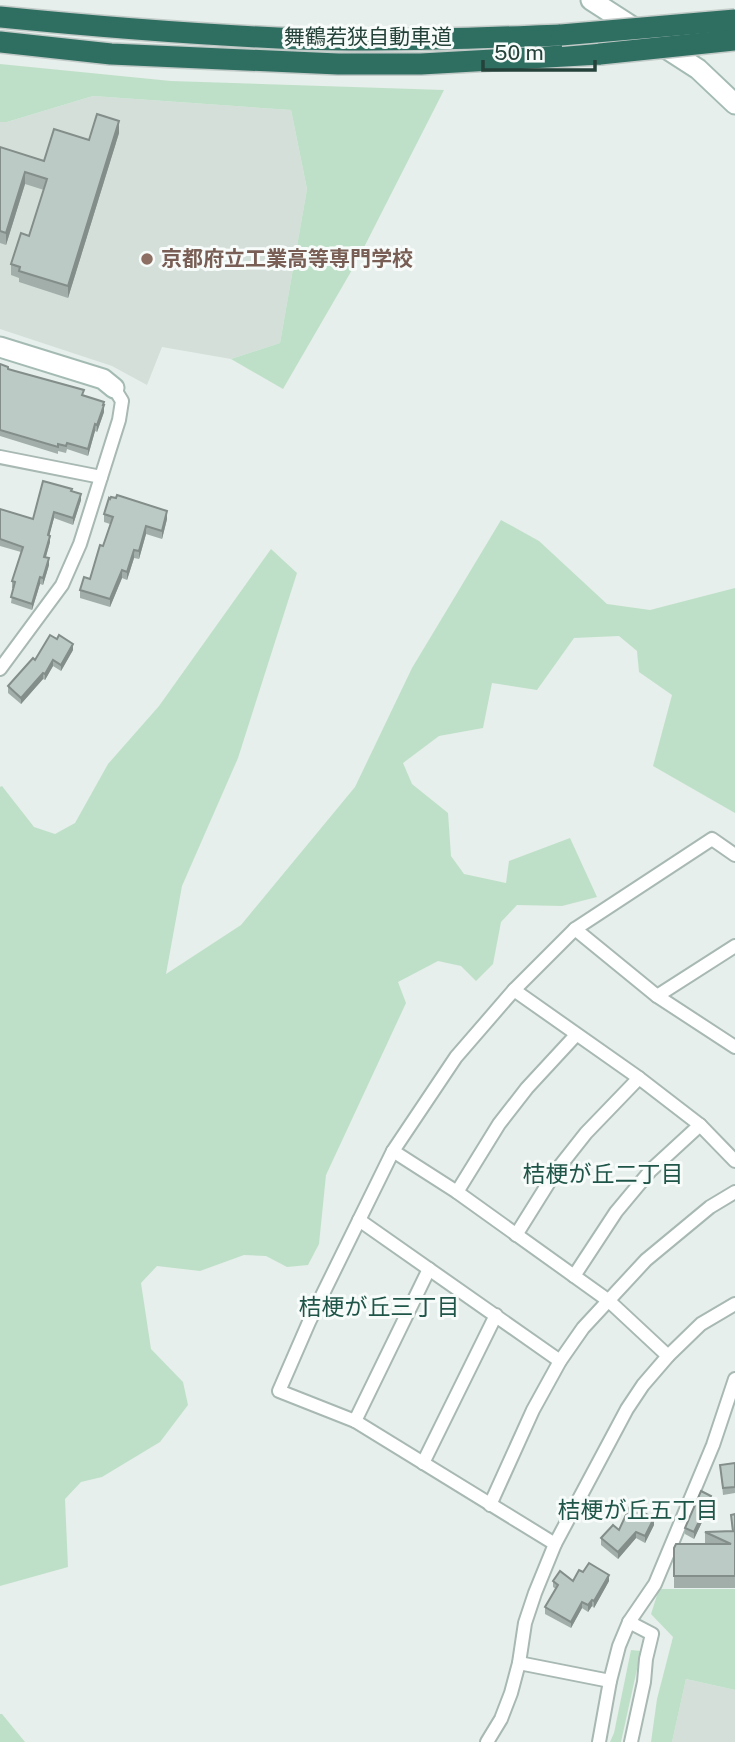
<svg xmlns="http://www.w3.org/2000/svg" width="735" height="1742" font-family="'Public Sans','Noto Sans JP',sans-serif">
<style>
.built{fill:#d4dfda}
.green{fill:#bfe0c8}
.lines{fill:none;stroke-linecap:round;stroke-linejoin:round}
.street-casing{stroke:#a8b8b2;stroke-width:16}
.secondary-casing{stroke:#a4bbb3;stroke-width:23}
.highway-casing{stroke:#c2cac8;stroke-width:24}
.street{stroke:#fff;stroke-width:12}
.secondary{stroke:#fff;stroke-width:19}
.highway{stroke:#2f6f62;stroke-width:21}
.highway-bridge-casing{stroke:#c2cac8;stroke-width:24;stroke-linecap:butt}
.highway-bridge{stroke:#2f6f62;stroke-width:21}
.wall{fill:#a1aea9}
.shaded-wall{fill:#838d89}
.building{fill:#bbcac4;stroke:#838d89;stroke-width:2}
.education-dot{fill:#8d6e63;stroke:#f7fbf9;stroke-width:2.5}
.labels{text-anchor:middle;stroke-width:6;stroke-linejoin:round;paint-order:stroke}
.street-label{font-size:21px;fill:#24423a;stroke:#f7fbf9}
.education-label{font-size:21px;font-weight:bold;fill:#785e54;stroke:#f7fbf9;text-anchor:start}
.neighbourhood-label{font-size:23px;fill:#1f5548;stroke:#f7fbf9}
</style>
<rect width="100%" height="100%" fill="#e6efeb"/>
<g class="built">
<polygon points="93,96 291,110 307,189 280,343 231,359 162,347 147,385 112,366 0,329 0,122 7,122"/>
<polygon points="686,1679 735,1690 735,1742 672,1742"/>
</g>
<g class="green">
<polygon points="0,64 171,81 444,90 356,263 283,389 231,359 280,343 307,189 291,110 93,96 7,122 0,122"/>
<polygon points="501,520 539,541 607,604 650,610 735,588 735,813 653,766 672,695 639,672 637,651 619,636 574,638 537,690 492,683 483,728 439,736 403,763 412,784 448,813 451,856 464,874 506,883 509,861 570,838 597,897 562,906 517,905 501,922 493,964 476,981 461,966 438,961 398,982 406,1003 326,1175 319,1244 308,1265 287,1267 266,1256 244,1255 200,1271 157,1266 141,1283 151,1349 183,1382 188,1405 160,1442 102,1477 81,1482 65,1499 68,1567 0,1586 0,787 2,786 34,827 55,834 75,823 108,764 159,706 271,549 297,573 238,758 182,886 166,974 241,925 355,787 412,668"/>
<polygon points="659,1589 735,1589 735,1690 686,1679 672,1742 651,1742 657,1699 673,1637 651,1614"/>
<polygon points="631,1650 641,1651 621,1742 610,1742 614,1733"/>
<polygon points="0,1714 2,1714 25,1742 0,1742"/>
</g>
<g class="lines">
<g class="street-casing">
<g id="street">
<polyline points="0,457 101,477"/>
<polyline points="0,669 62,585 80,544 119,420 122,401 114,388"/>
<polyline points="575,929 657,996 735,1047"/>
<polyline points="514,990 639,1078 700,1125 735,1161"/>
<polyline points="657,996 735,946"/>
<polyline points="393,1151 457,1192 609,1301 668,1356"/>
<polyline points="457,1192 499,1124 527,1088 576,1035"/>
<polyline points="359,1220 560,1361"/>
<polyline points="516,1235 556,1171 586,1133 639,1078"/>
<polyline points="574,1276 616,1212 651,1170 700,1125"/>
<polyline points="355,1421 429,1269"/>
<polyline points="423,1463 496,1315"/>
<polyline points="490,1505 533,1410 560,1361 583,1328 646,1260 710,1207 735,1192"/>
<polyline points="555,1544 355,1421 279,1391 309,1322 393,1151 456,1057 514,990 575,929 712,839 735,855"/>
<polyline points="629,1622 652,1634 646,1659 644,1682 631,1742"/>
<polyline points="519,1663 610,1681"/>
<polyline points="487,1742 501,1719 511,1693 519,1663 525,1623 535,1593 555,1544 627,1409 643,1385 668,1356 701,1324 735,1304"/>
<polyline points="599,1742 610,1681 619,1646 629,1622 655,1584 713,1445 735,1379"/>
</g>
</g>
<g class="secondary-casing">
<g id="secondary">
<polyline points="591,0 698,69 735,104"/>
<polyline points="0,347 103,379 114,388"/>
</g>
</g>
<g class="highway-casing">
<g id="highway">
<path d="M0,17C100,27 201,35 301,39C388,42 475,38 561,35"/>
<polyline points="0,42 111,54 338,64 421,64 600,54"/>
</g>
</g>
<use href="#street" class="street"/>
<use href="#secondary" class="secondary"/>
<use href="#highway" class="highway"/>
<g class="highway-bridge-casing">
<g id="highway-bridge">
<polyline points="561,35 735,20"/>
<polyline points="600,54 735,40"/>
</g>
</g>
<use href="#highway-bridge" class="highway-bridge"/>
</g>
<g class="wall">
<polygon points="119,133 68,298 19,282 19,278 11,275 11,264 29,236 44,190 25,184 6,245 0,243 0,147 44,161 89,140"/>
<polygon points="0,364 8,369 84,395 104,405 104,412 97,432 95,431 88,456 67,449 66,453 58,451 58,454 0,436"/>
<polygon points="71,491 81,500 73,525 54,518 49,535 50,542 46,557 49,565 43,585 40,584 32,610 11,603 13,588 12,588 12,581 21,552 0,546 0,509 33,519"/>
<polygon points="104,514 167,519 162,539 146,534 139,559 134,558 127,580 122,578 110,607 80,598 80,590 90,579 103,546 110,524 104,522"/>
<polygon points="73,650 61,671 53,666 45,680 43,679 21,704 8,693 8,686 35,660"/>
<polygon points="735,1463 735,1493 723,1495 720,1465"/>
<polygon points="711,1503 694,1539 685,1534 685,1528"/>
<polygon points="735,1514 735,1588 674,1588 674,1548 705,1544 705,1532 732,1531 731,1515"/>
<polygon points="654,1525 645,1543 636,1538 618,1559 601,1545 601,1538 619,1530"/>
<polygon points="553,1581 609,1581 594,1608 592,1606 588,1612 582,1608 571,1628 545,1614 545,1607 556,1589 553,1587"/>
</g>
<g class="shaded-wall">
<polygon points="119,121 119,133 68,298 68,286"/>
<polygon points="25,172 25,184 6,245 6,233"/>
<polygon points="104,402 104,412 97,432 97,425"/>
<polygon points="95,424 95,431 88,456 88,449"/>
<polygon points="81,494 81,500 73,525 73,518"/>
<polygon points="167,511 167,519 162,539 162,531"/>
<polygon points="54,512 54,518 48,541 48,535"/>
<polygon points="146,526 146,534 139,559 139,551"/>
<polygon points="50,536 50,542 44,563 44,557"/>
<polygon points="134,550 134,558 127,580 127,572"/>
<polygon points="49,558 49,565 43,585 43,578"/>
<polygon points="122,570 122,578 110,607 110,599"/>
<polygon points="40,577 40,584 32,610 32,604"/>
<polygon points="73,644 73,650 61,671 61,665"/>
<polygon points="53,660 53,666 45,680 45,674"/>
<polygon points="43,673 43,679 21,704 21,698"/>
<polygon points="711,1496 711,1503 694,1539 694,1532"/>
<polygon points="654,1518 654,1525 645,1543 645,1536"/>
<polygon points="636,1532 636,1538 618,1559 618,1552"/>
<polygon points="609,1575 609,1581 594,1608 594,1601"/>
<polygon points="592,1600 592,1606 588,1612 588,1605"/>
<polygon points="582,1602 582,1608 571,1628 571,1622"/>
</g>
<g class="building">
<polygon points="97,114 119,121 68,286 19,271 20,267 11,264 21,233 29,236 47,179 25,172 6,233 0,231 0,147 44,161 54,129 89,140"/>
<polygon points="0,364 8,367 8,369 15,371 84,390 82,395 104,402 103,405 104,405 97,425 95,424 88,449 67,443 66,446 58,444 58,447 0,430"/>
<polygon points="43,481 72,489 71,491 81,494 73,518 54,512 48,535 50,536 44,557 49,558 43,578 40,577 32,604 11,597 15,582 12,581 23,547 0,539 0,509 33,519"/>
<polygon points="117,495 167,511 162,531 146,526 139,551 134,550 127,572 122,570 110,599 80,590 84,577 90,579 100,545 103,546 113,517 104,514 109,498 110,499 111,497 116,498"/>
<polygon points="50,635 57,639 59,635 73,644 61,665 53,660 45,674 43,673 21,698 8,686 33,658 35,660"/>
<polygon points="735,1463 735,1487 723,1488 720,1465"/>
<polygon points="701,1491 711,1496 694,1532 685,1528"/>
<polygon points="630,1506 654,1518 645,1536 636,1532 618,1552 601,1538 613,1525 619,1530"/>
<polygon points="735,1514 735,1576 674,1576 674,1548 676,1544 731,1544 705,1532 733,1531 731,1515"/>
<polygon points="589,1563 609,1575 594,1601 592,1600 588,1605 582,1602 571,1622 545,1607 558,1585 553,1581 560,1571 573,1581 579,1570 583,1572"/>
</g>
<circle class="education-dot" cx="147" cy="259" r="7"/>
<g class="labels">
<g class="street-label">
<text x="368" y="44">舞鶴若狭自動車道</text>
</g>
<g class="education-label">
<text x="161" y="266">京都府立工業高等専門学校</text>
</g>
<g class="neighbourhood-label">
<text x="603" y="1182">桔梗が丘二丁目</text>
<text x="379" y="1315">桔梗が丘三丁目</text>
<text x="638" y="1518">桔梗が丘五丁目</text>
</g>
</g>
<path d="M483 60v10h112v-10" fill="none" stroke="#24423a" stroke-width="3.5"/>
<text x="494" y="60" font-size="21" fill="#24423a" stroke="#f7fbf9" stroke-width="5" paint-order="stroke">50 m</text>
</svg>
